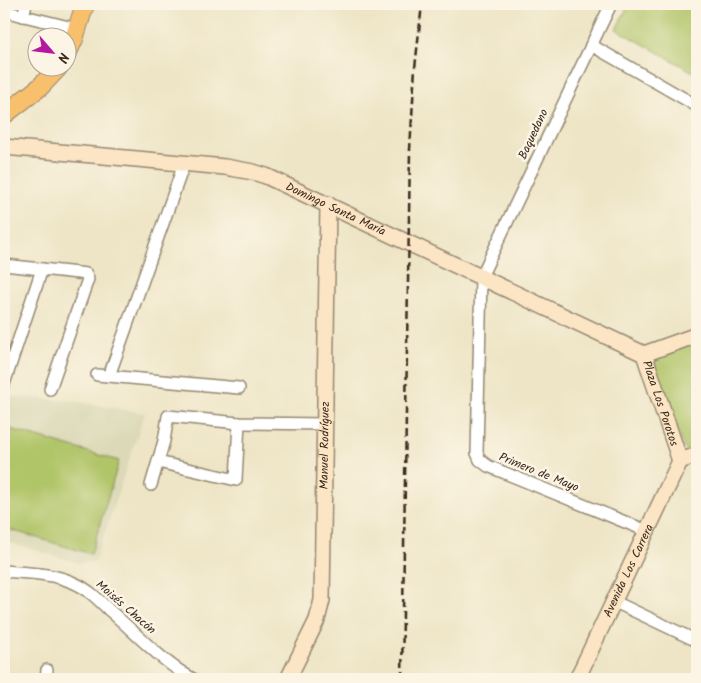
<svg xmlns="http://www.w3.org/2000/svg" width="701" height="683" font-family="Kalam,sans-serif">
<style>
.built{fill:#dcd9b8}
.green{fill:#b0c468;stroke:#767743}
.lines{fill:none;stroke-linecap:round;stroke-linejoin:round}
.street-casing{stroke:#948872;stroke-width:14}
.secondary-casing{stroke:#948872;stroke-width:18}
.primary-casing{stroke:#948872;stroke-width:20}
.street{stroke:#fff;stroke-width:11}
.secondary{stroke:#fce5c4;stroke-width:15}
.primary{stroke:#f8bf6c;stroke-width:18}
.rail{stroke:#3b2a1e;stroke-width:2.5;stroke-dasharray:8 4;stroke-linecap:butt}
.labels{text-anchor:middle;stroke-width:5;stroke-linejoin:round;paint-order:stroke}
.street-label{font-size:12px;fill:#3b2a1e;stroke:#fcf5e5}
</style>
<rect width="100%" height="100%" fill="#fcf5e5"/>
<filter id="ink" filterUnits="userSpaceOnUse"><feTurbulence type="fractalNoise" baseFrequency=".02" numOctaves="2"/><feDisplacementMap in="SourceGraphic" scale="10" xChannelSelector="R" yChannelSelector="G"/><feConvolveMatrix kernelMatrix="1 2 1 2 8 2 1 2 1" color-interpolation-filters="sRGB"/></filter>
<filter id="wash" filterUnits="userSpaceOnUse"><feTurbulence type="fractalNoise" baseFrequency=".0096" numOctaves="4" result="noise"/><feDisplacementMap in="SourceGraphic" scale="20" xChannelSelector="R" yChannelSelector="G"/><feGaussianBlur stdDeviation="1.12" result="paint"/><feColorMatrix in="noise" values="0 0 0 0 0 0 0 0 0 0 0 0 0 0 0 0 0 1.4 0 .05"/><feComposite in="paint" operator="in"/></filter>
<g filter="url(#wash)">
<rect width="100%" height="100%" fill="#eee5c6"/>
<polygon class="built" points="4,396 72,401 145,413 95,561 78,563 4,541"/>
<g class="green">
<polygon points="629,4 697,4 697,74 616,29"/>
<polygon points="697,341 697,450 689,451 684,449 654,362 657,356"/>
<polygon points="4,427 119,461 91,554 4,528"/>
</g>
</g>
<g filter="url(#ink)">
<g class="lines">
<g class="street-casing">
<g id="street">
<polyline points="611,4 481,277 477,453 480,460 488,466 647,531"/>
<polyline points="4,11 77,29"/>
<polyline points="23,16 26,4"/>
<polyline points="591,45 697,106"/>
<polyline points="4,265 78,273 86,274 88,279 50,389"/>
<polyline points="97,375 239,388"/>
<polyline points="109,376 184,164"/>
<polyline points="4,384 42,269"/>
<polyline points="158,462 236,480 239,423"/>
<polyline points="151,485 164,441 168,416 239,423 325,424"/>
<path d="M4,571C26,573 51,573 72,582C87,588 98,599 109,610C135,632 163,663 193,679"/>
<polyline points="613,601 697,641"/>
<polyline points="46,679 47,670"/>
</g>
</g>
<g class="secondary-casing">
<g id="secondary">
<path id="s1" d="M4,147L225,167L253,172L266,176L644,354"/>
<path id="s2" d="M644,354L680,461"/>
<polyline points="644,354 697,335"/>
<polyline points="680,461 697,455"/>
<path id="s3" d="M288,679L317,620L322,600L328,204"/>
<path id="s4" d="M577,679L680,461"/>
</g>
</g>
<g class="primary-casing">
<g id="primary">
<polyline points="68,52 74,39 85,4"/>
<polyline points="4,115 40,87 58,68"/>
</g>
</g>
<use href="#street" class="street"/>
<use href="#secondary" class="secondary"/>
<use href="#primary" class="primary"/>
<polyline class="rail" points="402,679 410,149 415,68 422,4"/>
</g>
</g>
<g class="labels">
<g class="street-label">
<text transform="translate(533 134) rotate(-65)" y="4">Baquedano</text>
<text dy="4" stroke="none"><textPath href="#s1" startOffset="341">Domingo Santa María</textPath></text>
<text dy="4" stroke="none"><textPath href="#s2" startOffset="52">Plaza Los Porotos</textPath></text>
<text dy="4" stroke="none"><textPath href="#s3" startOffset="241">Manuel Rodríguez</textPath></text>
<text transform="translate(539 472) rotate(22)" y="4">Primero de Mayo</text>
<text dy="4" stroke="none"><textPath href="#s4" startOffset="120">Avenida Los Carrera</textPath></text>
<text transform="translate(126 607) rotate(41)" y="4">Moisés Chacón</text>
</g>
</g>
<rect width="701" height="683" fill="none" stroke="#fcf5e5" stroke-width="20"/>
<g transform="translate(52 52) rotate(118)"><circle r="24" fill="#fcf5e5" stroke="#afa495"/>
<path d="M0-4L9 19L0 12L-9 19Z" fill="#b5179e"/>
<text y="-8" font-size="14" font-weight="bold" text-anchor="middle" fill="#3b2a1e">N</text>
</g>
</svg>
